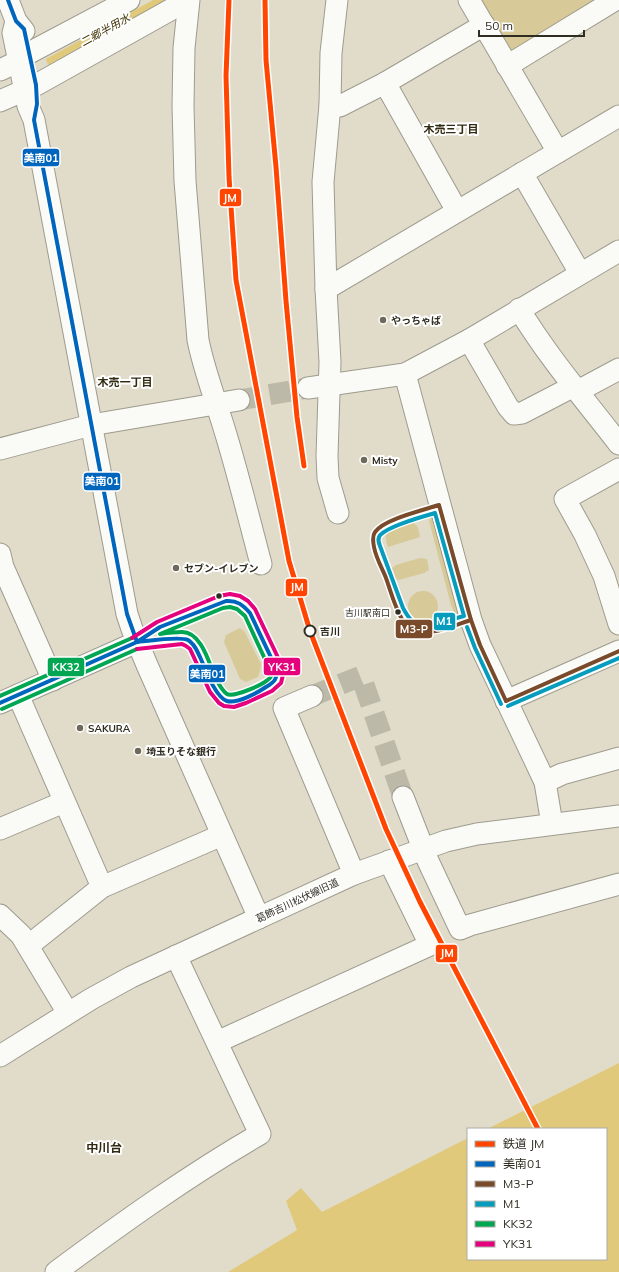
<svg xmlns="http://www.w3.org/2000/svg" width="619" height="1272" font-family="Mulish,'Noto Sans JP',sans-serif">
<style>
.green{fill:#d7c998}
.water{fill:#e0c97a}
.lines{fill:none;stroke-linecap:round;stroke-linejoin:round}
.minor-tunnel{stroke:#bdb9a8;stroke-width:21;stroke-dasharray:21 10;stroke-linecap:butt}
.minor-casing{stroke:#9e9b8e;stroke-width:23}
.minor{stroke:#fafaf7;stroke-width:21}
.bus-1-casing{stroke:#fff;stroke-width:7}
.bus-2-casing{stroke:#fff;stroke-width:7}
.bus-3-casing{stroke:#fff;stroke-width:7}
.bus-4-casing{stroke:#fff;stroke-width:7}
.bus-5-casing{stroke:#fff;stroke-width:7}
.bus-1{stroke:#0065bd;stroke-width:4}
.bus-2{stroke:#7a4b2a;stroke-width:4}
.bus-3{stroke:#059cbd;stroke-width:4}
.bus-4{stroke:#00a651;stroke-width:4}
.bus-5{stroke:#e5007d;stroke-width:4}
.rail-1-casing{stroke:#fff;stroke-width:8}
.rail-1{stroke:#ff4500;stroke-width:5}
.poi-dot{fill:#6d6a5c;stroke:#fff;stroke-width:1.5}
.bus-dot{fill:#2f2c20;stroke:#fff;stroke-width:1.5}
.stop-dot{fill:#fff;stroke:#2f2c20;stroke-width:2}
.labels{text-anchor:middle;stroke-width:4;stroke-linejoin:round;paint-order:stroke}
.bus-label{font-size:9px;fill:#2f2c20;stroke:#fff;text-anchor:end}
.poi-label{font-size:10px;font-weight:bold;fill:#2f2c20;stroke:#fff;text-anchor:start}
.stop-label{font-size:10px;font-weight:bold;fill:#2f2c20;stroke:#fff;text-anchor:start}
.street-label{font-size:10px;fill:#2f2c20;stroke:#fff}
.water-label{font-size:11px;font-style:italic;fill:#3f3304;stroke:#fff}
.neighbourhood-label{font-size:11px;font-weight:bold;fill:#322a10;stroke:#fff}
.quarter-label{font-size:12px;font-weight:bold;fill:#322a10;stroke:#fff}
.line-badge{stroke:#fff;stroke-width:1.5}
.badge-label{font-size:11px;text-anchor:middle;font-weight:bold;fill:#fff}
</style>
<rect width="100%" height="100%" fill="#e1dcca"/>
<g class="green">
<polygon points="478,0 602,0 510,55"/>
<polygon points="433,516 460,614 458,614 454,612 451,605 429,521 431,517"/>
<path d="M413,523L418,527L420,537L388,547C387,544 385,538 386,535C391,527 406,525 413,523Z"/>
<polygon points="420,558 427,559 429,570 424,573 399,580 395,579 393,575 392,568 396,565"/>
<circle cx="423" cy="606" r="15"/>
<polygon points="240,628 245,632 261,664 260,671 258,677 246,682 240,679 224,642 226,635"/>
</g>
<g class="water">
<polygon points="153,0 168,0 48,65 46,59"/>
<polygon points="619,1063 619,1272 228,1272 297,1230 286,1201 301,1188 322,1212 468,1138 468,1259 606,1259 606,1129 487,1129"/>
</g>
<g class="lines">
<g class="minor-tunnel">
<polyline points="239,400 308,388"/>
<polyline points="312,696 361,676 403,797"/>
</g>
<g class="minor-casing">
<g id="minor">
<polyline points="8,0 16,21 24,31"/>
<path d="M189,0L184,48L183,106L185,181L198,340C204,370 215,398 224,428C238,473 249,519 261,564"/>
<polyline points="337,0 331,53 330,105 323,182 326,289 330,362 327,456 328,478 338,513"/>
<polyline points="469,0 558,152"/>
<polyline points="16,21 13,33 28,106 34,120 127,614 132,629 147,665 259,918"/>
<polyline points="29,53 129,0"/>
<polyline points="507,66 615,0"/>
<polyline points="0,70 19,61"/>
<polyline points="385,83 457,211"/>
<polyline points="36,85 188,0"/>
<polyline points="0,101 25,90"/>
<polyline points="330,105 340,106 385,83 484,25"/>
<polyline points="522,173 580,273"/>
<polyline points="326,289 619,116"/>
<path d="M519,309C548,357 585,400 619,444"/>
<polyline points="469,340 508,407 514,414 522,413 574,386"/>
<polyline points="405,374 471,620 480,645 545,782 552,824"/>
<polyline points="308,388 405,374 469,340 619,251"/>
<polyline points="578,391 619,369"/>
<polyline points="0,449 91,425 239,400"/>
<polyline points="619,469 565,499 585,535 604,576 619,624"/>
<polyline points="0,554 3,567 53,680"/>
<polyline points="18,695 102,887"/>
<polyline points="312,696 284,708 354,874"/>
<polyline points="506,701 619,651"/>
<polyline points="0,703 137,642"/>
<polyline points="545,782 562,774 619,758"/>
<polyline points="403,797 428,861 460,929 470,925 619,884"/>
<polyline points="0,829 64,802"/>
<polyline points="0,915 21,935 68,1013"/>
<polyline points="28,946 102,887 222,835"/>
<polyline points="217,1042 430,945 389,861"/>
<polyline points="0,1056 91,999 131,977 354,874 446,841 477,834 619,816"/>
<path d="M56,1272C122,1223 189,1175 260,1134L176,956"/>
</g>
</g>
<use href="#minor" class="minor"/>
<g class="bus-1-casing">
<g id="bus-1">
<polyline points="8,0 16,21 24,29 36,85 37,104 34,120 127,614 137,642"/>
<path d="M226,601C237,600 243,605 250,613L276,668C278,678 275,682 266,687C257,693 237,704 227,701C215,697 205,668 200,657C197,651 195,644 188,640C180,636 148,641 137,642L160,627Z"/>
<polyline points="0,703 137,642"/>
</g>
</g>
<g class="bus-2-casing">
<g id="bus-2">
<path d="M439,505L471,620C458,624 431,636 418,631C413,629 406,625 403,621C395,608 391,592 386,578C382,568 376,558 374,547C373,542 372,536 375,532C384,519 424,510 439,505Z"/>
<polyline points="471,620 480,645 506,701"/>
<polyline points="506,701 619,651"/>
</g>
</g>
<g class="bus-3-casing">
<g id="bus-3">
<path d="M435,513L464,616L424,627C413,624 409,619 403,608L380,546C379,544 378,540 379,537C383,527 425,516 435,513Z"/>
<polyline points="467,627 475,648 501,704"/>
<polyline points="508,706 619,658"/>
</g>
</g>
<g class="bus-4-casing">
<g id="bus-4">
<path d="M230,607L237,609L245,616L270,670C271,671 272,675 271,676C269,683 233,698 227,694C222,691 219,684 216,679C209,664 202,632 182,632C175,632 167,633 160,634L223,608Z"/>
<polyline points="0,696 132,638"/>
<polyline points="2,709 137,649"/>
</g>
</g>
<g class="bus-5-casing">
<polyline id="bus-5" points="132,638 157,622 219,596 230,594 240,596 248,601 255,609 282,666 283,675 281,683 272,691 246,703 234,707 224,706 219,703 210,692 190,649 186,646 182,644 137,649"/>
</g>
<use href="#bus-1" class="bus-1"/>
<use href="#bus-2" class="bus-2"/>
<use href="#bus-3" class="bus-3"/>
<use href="#bus-4" class="bus-4"/>
<use href="#bus-5" class="bus-5"/>
<g class="rail-1-casing">
<g id="rail-1">
<polyline points="229,0 226,76 229,177 236,280 289,561 310,631 386,829 420,902 538,1129"/>
<polyline points="265,0 266,60 276,167 286,301 297,417 304,466"/>
</g>
</g>
<use href="#rail-1" class="rail-1"/>
</g>
<g class="poi-dot">
<circle cx="383" cy="320" r="4"/>
<circle cx="364" cy="460" r="4"/>
<circle cx="176" cy="568" r="4"/>
<circle cx="80" cy="728" r="4"/>
<circle cx="138" cy="751" r="4"/>
</g>
<g class="bus-dot">
<circle cx="219" cy="596" r="3.5"/>
<circle cx="398" cy="612" r="3.5"/>
</g>
<circle class="stop-dot" cx="310" cy="631" r="5.5"/>
<g class="labels">
<g class="bus-label">
<text x="390" y="616">吉川駅南口</text>
</g>
<g class="poi-label">
<text x="391" y="324">やっちゃば</text>
<text x="372" y="464">Misty</text>
<text x="184" y="572">セブン-イレブン</text>
<text x="88" y="732">SAKURA</text>
<text x="146" y="755">埼玉りそな銀行</text>
</g>
<g class="stop-label">
<text x="320" y="635">吉川</text>
</g>
<g class="street-label">
<text transform="translate(297 900) rotate(-25)" y="4">葛飾吉川松伏線旧道</text>
</g>
<g class="water-label">
<text transform="translate(105 30) rotate(-29)" y="4">二郷半用水</text>
</g>
<g class="neighbourhood-label">
<text x="451" y="133">木売三丁目</text>
<text x="125" y="386">木売一丁目</text>
</g>
<g class="quarter-label">
<text x="104" y="1152">中川台</text>
</g>
</g>
<g class="line-badge">
<rect x="22" y="148" width="38" height="19" rx="4" fill="#0065bd"/>
<rect x="219" y="188" width="23" height="19" rx="4" fill="#ff4500"/>
<rect x="83" y="472" width="38" height="19" rx="4" fill="#0065bd"/>
<rect x="285" y="578" width="23" height="19" rx="4" fill="#ff4500"/>
<rect x="433" y="612" width="23" height="19" rx="4" fill="#059cbd"/>
<rect x="395" y="619" width="38" height="20" rx="4" fill="#7a4b2a"/>
<rect x="263" y="657" width="38" height="19" rx="4" fill="#e5007d"/>
<rect x="47" y="657" width="38" height="20" rx="4" fill="#00a651"/>
<rect x="188" y="664" width="38" height="19" rx="4" fill="#0065bd"/>
<rect x="435" y="944" width="23" height="19" rx="4" fill="#ff4500"/>
</g>
<g class="badge-label">
<text x="41" y="162">美南01</text>
<text x="230" y="202">JM</text>
<text x="102" y="485">美南01</text>
<text x="297" y="591">JM</text>
<text x="444" y="625">M1</text>
<text x="414" y="633">M3-P</text>
<text x="282" y="671">YK31</text>
<text x="66" y="671">KK32</text>
<text x="207" y="678">美南01</text>
<text x="447" y="957">JM</text>
</g>
<rect x="467" y="1128" width="140" height="132" fill="#ffffff" stroke="#acaba6"/>
<rect x="475" y="1141" width="20" height="6" fill="#ff4500" stroke="#acaba6"/>
<text x="503" y="1148" font-size="12" fill="#2f2c20">鉄道 JM</text>
<rect x="475" y="1161" width="20" height="6" fill="#0065bd" stroke="#acaba6"/>
<text x="503" y="1168" font-size="12" fill="#2f2c20">美南01</text>
<rect x="475" y="1181" width="20" height="6" fill="#7a4b2a" stroke="#acaba6"/>
<text x="503" y="1188" font-size="12" fill="#2f2c20">M3-P</text>
<rect x="475" y="1201" width="20" height="6" fill="#059cbd" stroke="#acaba6"/>
<text x="503" y="1208" font-size="12" fill="#2f2c20">M1</text>
<rect x="475" y="1221" width="20" height="6" fill="#00a651" stroke="#acaba6"/>
<text x="503" y="1228" font-size="12" fill="#2f2c20">KK32</text>
<rect x="475" y="1241" width="20" height="6" fill="#e5007d" stroke="#acaba6"/>
<text x="503" y="1248" font-size="12" fill="#2f2c20">YK31</text>
<path d="M479 30v6h105v-6" fill="none" stroke="#2f2c20" stroke-width="2"/>
<text x="485" y="30" font-size="12" fill="#2f2c20" stroke="#ffffff" stroke-width="3" paint-order="stroke">50 m</text>
</svg>
